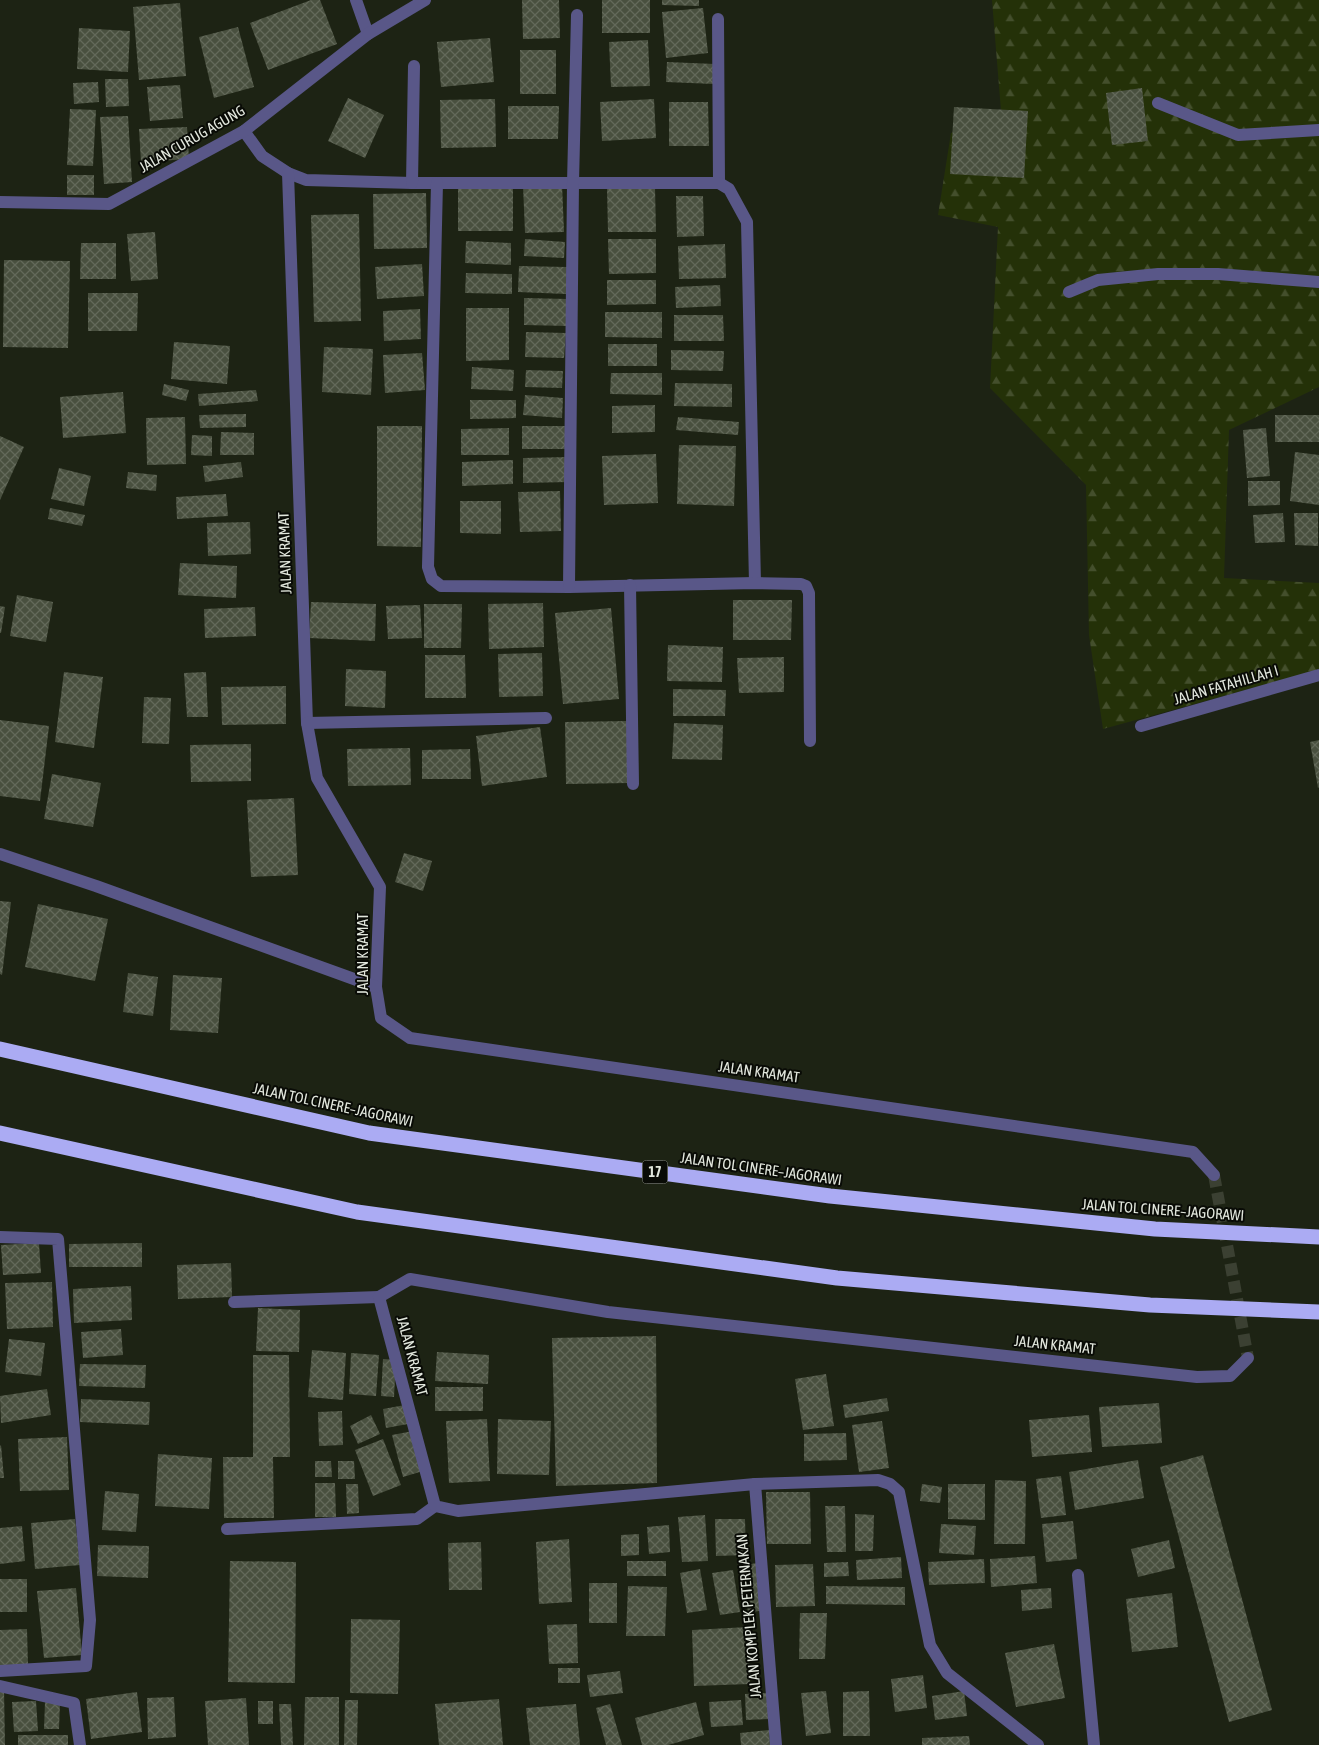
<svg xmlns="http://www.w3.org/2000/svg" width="1319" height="1745" font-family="'Asap Condensed',sans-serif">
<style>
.forest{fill:url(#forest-firs)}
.building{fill:url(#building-cross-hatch)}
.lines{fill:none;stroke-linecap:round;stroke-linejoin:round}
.minor-tunnel{stroke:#3b4032;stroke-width:12;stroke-dasharray:12 6;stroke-linecap:butt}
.minor{stroke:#595788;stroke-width:12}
.highway{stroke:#ababf3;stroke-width:15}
.labels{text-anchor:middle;stroke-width:4;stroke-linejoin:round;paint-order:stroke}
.shield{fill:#090b06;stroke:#a1a59c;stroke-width:1}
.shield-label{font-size:14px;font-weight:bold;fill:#e2e7dd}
.street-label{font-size:15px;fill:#e2e7dd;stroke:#090b06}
</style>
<defs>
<pattern id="forest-firs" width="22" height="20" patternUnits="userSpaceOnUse" patternTransform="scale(1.25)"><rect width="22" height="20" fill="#243108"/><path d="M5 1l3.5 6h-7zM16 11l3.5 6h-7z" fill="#444f2c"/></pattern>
<pattern id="building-cross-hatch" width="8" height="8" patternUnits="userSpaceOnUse" patternTransform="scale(1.25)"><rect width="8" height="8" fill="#49503f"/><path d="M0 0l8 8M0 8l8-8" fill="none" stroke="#63695a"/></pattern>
</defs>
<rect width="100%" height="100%" fill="#1d2314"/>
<polygon class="forest" points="992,0 1319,0 1319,387 1229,430 1224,578 1319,583 1319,670 1103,729 1089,635 1086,485 990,388 998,227 938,215 951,133 1002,123"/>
<g class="building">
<polygon points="311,0 320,0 337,44 268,70 250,23"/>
<polygon points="522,0 559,0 560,38 523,39"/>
<rect x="602" y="0" width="48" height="33"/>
<polygon points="662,0 699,0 699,6 662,5"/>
<polygon points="180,3 186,76 139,80 133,7"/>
<polygon points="703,8 708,53 666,58 662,12"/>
<polygon points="238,27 254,87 214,98 199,37"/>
<polygon points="79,28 130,31 128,72 77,69"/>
<polygon points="490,38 494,82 441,87 437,42"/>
<polygon points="648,40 650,86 611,87 609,42"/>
<rect x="520" y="50" width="36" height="44"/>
<polygon points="667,62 715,64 714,84 666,82"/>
<polygon points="105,79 128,79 129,106 106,107"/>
<polygon points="98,82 99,102 74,104 73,83"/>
<polygon points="180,85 183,118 150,121 147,87"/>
<polygon points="1142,88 1148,141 1112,145 1106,93"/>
<polygon points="348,98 384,115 365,158 328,141"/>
<polygon points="495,99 496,147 441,148 440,100"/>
<polygon points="654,99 656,138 602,141 600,102"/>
<polygon points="669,102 708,102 709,146 669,146"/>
<polygon points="508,106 559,106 558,139 508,139"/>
<polygon points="954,107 1028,111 1024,178 950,174"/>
<polygon points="70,109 96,110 93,166 67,165"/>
<polygon points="128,116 132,182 104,184 100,117"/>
<polygon points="187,127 189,159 141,162 139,129"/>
<rect x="67" y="175" width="27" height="20"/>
<polygon points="562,184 564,232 525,233 523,185"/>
<polygon points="458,186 513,187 513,231 458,231"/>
<polygon points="655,187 656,232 608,232 607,188"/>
<polygon points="426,193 427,248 374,249 373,194"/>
<polygon points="676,196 703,196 704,236 677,237"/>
<polygon points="359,214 361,321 314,322 311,215"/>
<polygon points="155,232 158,279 131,281 127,234"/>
<polygon points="525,239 565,242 564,258 524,256"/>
<polygon points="608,239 656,239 656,273 609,274"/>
<polygon points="466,241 511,243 511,265 465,263"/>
<polygon points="81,243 116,243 116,279 80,279"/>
<polygon points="725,244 726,278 679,279 678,246"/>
<polygon points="4,260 70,261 68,348 3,347"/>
<polygon points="422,264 424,296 377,299 375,267"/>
<polygon points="519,266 567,267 566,294 518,292"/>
<polygon points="466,273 512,274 512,294 465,293"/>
<polygon points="607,280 656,280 656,304 607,305"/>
<polygon points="720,285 721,306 676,308 675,287"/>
<polygon points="88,293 138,293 137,331 88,331"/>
<polygon points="524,298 568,299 568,326 524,325"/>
<polygon points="466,308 509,308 509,360 466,361"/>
<polygon points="420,309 421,339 384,341 383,311"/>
<polygon points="605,312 662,312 662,338 605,337"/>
<polygon points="674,315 723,315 724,341 674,341"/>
<polygon points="526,332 566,333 564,358 525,357"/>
<polygon points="174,342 230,346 227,384 171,379"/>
<rect x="608" y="344" width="49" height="22"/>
<polygon points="324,347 373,349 371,395 322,392"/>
<polygon points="671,350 724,351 723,371 671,370"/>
<polygon points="422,353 425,390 385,393 383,355"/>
<polygon points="472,367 514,370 513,391 471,389"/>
<polygon points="526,370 563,371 562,388 525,387"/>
<polygon points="611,373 662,373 662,395 610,394"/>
<polygon points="675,383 732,384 732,407 674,406"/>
<polygon points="164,384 189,390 186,401 162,395"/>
<polygon points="256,390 258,401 199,406 198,394"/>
<polygon points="123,392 126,433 63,438 60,397"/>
<polygon points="525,395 563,398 562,418 523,415"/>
<polygon points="470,400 516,400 516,418 470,419"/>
<polygon points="655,405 655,432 612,433 612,406"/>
<polygon points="246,414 246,427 200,428 199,415"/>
<rect x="1275" y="415" width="44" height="27"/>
<polygon points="185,417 186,464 147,465 146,418"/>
<polygon points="678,417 739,422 738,435 676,430"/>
<polygon points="377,426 422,426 421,547 377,546"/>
<polygon points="522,426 565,426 566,449 522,449"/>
<polygon points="509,428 509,455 461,455 461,429"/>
<polygon points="1266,428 1270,476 1247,478 1243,430"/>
<polygon points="221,432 254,433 254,455 220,455"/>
<polygon points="192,435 212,436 212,456 191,455"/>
<polygon points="0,436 24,447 0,500"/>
<polygon points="679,445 736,446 734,506 677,504"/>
<polygon points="1295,452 1319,455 1319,505 1290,501"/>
<polygon points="656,454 658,503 604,505 602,456"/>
<polygon points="568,457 569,482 523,483 523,458"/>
<polygon points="513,460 513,484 462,486 462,462"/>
<polygon points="241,462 243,477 205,482 203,466"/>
<polygon points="59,468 91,476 84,506 51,499"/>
<polygon points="128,472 157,475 156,491 126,488"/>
<polygon points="1248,481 1280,481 1280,505 1248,506"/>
<polygon points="560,491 561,531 520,532 518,492"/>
<polygon points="226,494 228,516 177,519 176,497"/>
<polygon points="460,501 501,501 501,534 460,533"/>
<polygon points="50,508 85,515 82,526 48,519"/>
<polygon points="1283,513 1285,542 1255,543 1253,515"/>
<polygon points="1294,513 1318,513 1318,546 1295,545"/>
<polygon points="250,522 251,554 208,556 207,523"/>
<polygon points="180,563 237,566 236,598 178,595"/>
<polygon points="17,595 53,602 46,642 10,636"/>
<polygon points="733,600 792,600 791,640 733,640"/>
<polygon points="311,602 376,604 375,641 309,638"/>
<polygon points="543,603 544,647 489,649 488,604"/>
<polygon points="424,604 462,604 461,648 424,648"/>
<polygon points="420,605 422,638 388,639 386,606"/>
<polygon points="0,606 5,607 1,633 0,633"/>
<polygon points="255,607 256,636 205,638 204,609"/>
<polygon points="611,608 619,699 563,704 555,613"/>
<polygon points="668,645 723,647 722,682 667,681"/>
<polygon points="542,653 543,696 499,697 498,654"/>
<polygon points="425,655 465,655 466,698 425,698"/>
<polygon points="784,657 784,692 739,693 737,658"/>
<polygon points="346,669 386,671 385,708 345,706"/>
<polygon points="64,672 103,677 94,748 55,742"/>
<polygon points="206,672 208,717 187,717 184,673"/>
<polygon points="286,686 286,724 222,725 221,687"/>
<polygon points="673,689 726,690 725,716 673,716"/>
<polygon points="144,697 171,698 169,744 142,743"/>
<polygon points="0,720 49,726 40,801 0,796"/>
<polygon points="628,721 629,783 566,784 565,722"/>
<polygon points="674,723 723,725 722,760 672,759"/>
<polygon points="540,727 547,777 482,786 476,736"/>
<polygon points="1319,740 1319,787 1318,788 1310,742"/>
<polygon points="251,744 251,781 191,782 190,745"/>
<polygon points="410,748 411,785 348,786 347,749"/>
<polygon points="470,749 471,779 422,779 422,750"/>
<polygon points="52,774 101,783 93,827 44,819"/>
<polygon points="294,798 298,875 251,877 247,800"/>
<polygon points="404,853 432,861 423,891 395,882"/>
<polygon points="0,901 11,902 2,975 0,974"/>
<polygon points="38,904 108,919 95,981 25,967"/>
<polygon points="128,973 158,977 153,1016 123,1012"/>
<polygon points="173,975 222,978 218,1033 170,1030"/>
<polygon points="39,1243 41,1273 3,1275 1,1245"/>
<polygon points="142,1243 142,1267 69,1267 69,1244"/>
<polygon points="231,1263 232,1297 178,1299 177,1265"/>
<polygon points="52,1282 53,1327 7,1329 5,1283"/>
<polygon points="131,1286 132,1320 74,1323 73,1289"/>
<polygon points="258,1308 300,1310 299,1352 256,1351"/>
<polygon points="121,1329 123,1355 83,1358 81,1332"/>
<polygon points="656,1336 657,1483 556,1486 552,1338"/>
<polygon points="9,1339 45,1343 41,1376 5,1372"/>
<polygon points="312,1350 346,1353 343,1400 308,1397"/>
<polygon points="437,1352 489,1355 488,1384 435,1381"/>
<polygon points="351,1353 379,1355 376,1396 349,1394"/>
<polygon points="253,1355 289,1355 290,1457 273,1457 274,1518 224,1518 223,1457 253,1457"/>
<polygon points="383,1359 396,1360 394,1397 381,1396"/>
<polygon points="80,1364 146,1365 145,1388 79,1386"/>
<polygon points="826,1374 834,1426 803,1430 795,1379"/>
<rect x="435" y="1387" width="48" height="24"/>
<polygon points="47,1389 51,1415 1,1423 0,1396"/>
<polygon points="887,1398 889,1411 845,1418 843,1405"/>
<polygon points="81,1399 150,1402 149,1425 80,1422"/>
<polygon points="1159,1403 1162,1443 1102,1447 1099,1407"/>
<polygon points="405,1405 408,1424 386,1428 383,1409"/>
<polygon points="342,1411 343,1445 319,1446 318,1412"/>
<polygon points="371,1415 380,1434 358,1444 350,1426"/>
<polygon points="1089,1415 1092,1452 1032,1457 1029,1420"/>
<polygon points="487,1419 490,1481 449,1483 446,1421"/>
<polygon points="498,1419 551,1421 549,1475 497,1474"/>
<polygon points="882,1421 889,1468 859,1472 852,1425"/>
<polygon points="413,1431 423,1471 403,1477 392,1435"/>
<polygon points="846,1433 847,1460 804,1461 804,1434"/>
<polygon points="67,1437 69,1490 20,1491 18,1439"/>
<polygon points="383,1439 401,1485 373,1496 355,1450"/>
<polygon points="1,1445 4,1478 0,1478 0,1446"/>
<polygon points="158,1454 212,1458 209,1509 155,1506"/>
<polygon points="1203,1455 1272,1710 1229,1722 1160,1467"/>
<polygon points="1138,1460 1144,1498 1075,1510 1069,1472"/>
<polygon points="315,1461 331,1461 332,1477 315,1477"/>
<polygon points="338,1461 354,1461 355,1479 338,1479"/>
<polygon points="1061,1476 1066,1515 1041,1518 1036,1479"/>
<polygon points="995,1480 1026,1481 1025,1544 994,1544"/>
<polygon points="315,1483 335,1483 336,1517 315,1517"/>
<polygon points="346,1484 358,1484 359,1513 347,1514"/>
<polygon points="922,1484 942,1487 940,1503 920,1501"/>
<polygon points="948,1484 985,1484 985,1520 948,1519"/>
<polygon points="105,1491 139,1494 136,1532 102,1530"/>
<polygon points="766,1492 810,1492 811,1544 767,1544"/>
<polygon points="825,1506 845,1506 846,1552 827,1552"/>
<polygon points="855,1514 874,1515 873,1551 855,1551"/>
<polygon points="705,1515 708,1561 682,1562 678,1517"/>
<polygon points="75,1519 80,1565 35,1569 31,1523"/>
<polygon points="715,1519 745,1519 746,1555 716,1556"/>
<polygon points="1073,1521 1077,1559 1046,1562 1042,1524"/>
<polygon points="941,1524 976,1526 974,1555 939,1553"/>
<polygon points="669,1525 670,1552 649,1554 647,1527"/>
<polygon points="22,1526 25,1561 0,1564 0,1528"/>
<polygon points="639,1534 639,1555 621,1556 621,1535"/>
<polygon points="569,1539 572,1602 539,1604 536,1542"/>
<polygon points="1169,1540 1175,1568 1138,1577 1131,1549"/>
<polygon points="481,1542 482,1590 449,1590 448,1543"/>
<polygon points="98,1545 149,1546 148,1578 97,1576"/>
<polygon points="1035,1556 1037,1583 991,1587 990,1559"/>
<polygon points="901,1557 902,1578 857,1580 856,1560"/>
<polygon points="984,1559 985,1583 929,1585 928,1562"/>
<polygon points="230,1561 296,1562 295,1683 228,1682"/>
<rect x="627" y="1561" width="39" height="15"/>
<polygon points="848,1562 849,1576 824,1577 824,1563"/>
<polygon points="757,1563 764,1610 748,1613 740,1566"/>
<polygon points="813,1564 815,1606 776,1607 775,1565"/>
<polygon points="700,1569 707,1610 687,1613 680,1573"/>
<polygon points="733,1570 740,1612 720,1615 712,1573"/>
<rect x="0" y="1579" width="27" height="33"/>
<rect x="589" y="1583" width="28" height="40"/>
<polygon points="628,1586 667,1587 665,1636 626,1636"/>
<polygon points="826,1586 905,1587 905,1605 826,1604"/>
<polygon points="76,1588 82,1655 44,1658 37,1591"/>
<polygon points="1051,1588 1052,1608 1022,1611 1021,1590"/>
<polygon points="1172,1593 1178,1647 1132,1652 1126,1599"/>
<polygon points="800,1613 827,1613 825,1659 799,1659"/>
<polygon points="351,1619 400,1620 398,1694 350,1693"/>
<polygon points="577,1624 578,1663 549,1664 547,1625"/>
<polygon points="748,1627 750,1684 694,1686 692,1630"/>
<polygon points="27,1629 28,1665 0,1666 0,1630"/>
<polygon points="1054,1644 1065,1698 1016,1707 1005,1653"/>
<rect x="558" y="1668" width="22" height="15"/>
<polygon points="620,1671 623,1693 590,1697 587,1675"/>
<polygon points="923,1675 927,1708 895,1712 891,1679"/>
<polygon points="4,1689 5,1745 0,1745 0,1690"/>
<polygon points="826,1691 831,1733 806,1736 801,1693"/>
<polygon points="869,1691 870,1736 843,1736 843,1692"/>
<polygon points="964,1691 967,1716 935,1720 932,1696"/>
<polygon points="137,1692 142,1732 91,1739 86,1699"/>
<polygon points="769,1693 770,1719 746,1720 745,1694"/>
<polygon points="174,1697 176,1737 148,1739 147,1698"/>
<polygon points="305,1697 339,1697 339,1745 304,1745"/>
<polygon points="246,1698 249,1745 208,1745 205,1701"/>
<polygon points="499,1699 503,1745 439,1745 435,1704"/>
<polygon points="345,1700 358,1700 357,1745 344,1745"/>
<polygon points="741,1700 743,1725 711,1727 709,1702"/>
<polygon points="36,1701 38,1731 14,1732 12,1702"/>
<rect x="258" y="1701" width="15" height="23"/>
<polygon points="45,1702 60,1703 59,1729 44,1729"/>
<polygon points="696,1702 704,1735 668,1745 642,1745 635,1718"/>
<polygon points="279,1704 291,1704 293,1745 281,1745"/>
<polygon points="576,1704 580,1745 530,1745 526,1708"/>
<polygon points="610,1704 622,1745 606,1745 596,1708"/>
<polygon points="769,1730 770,1745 741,1745 740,1733"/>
<rect x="18" y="1735" width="50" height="10"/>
<polygon points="969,1736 970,1745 922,1745 922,1738"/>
</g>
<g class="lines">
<polyline class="minor-tunnel" points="1214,1175 1248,1358"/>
<g class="minor">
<polyline points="356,0 368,34"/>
<polyline points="718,19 719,183"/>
<polyline points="1158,103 1238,135 1319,130"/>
<polyline points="244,131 262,156 288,173 306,180 412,183 719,183 729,189 747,222 755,583"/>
<polyline points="288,173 307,723 317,778 380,887 376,987 381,1018 410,1038 1193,1152 1214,1175"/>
<polyline points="412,183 414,66"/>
<polyline points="437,183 428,567 432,579 441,586 569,587 755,583 801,584 806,586 809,593 810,741"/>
<polyline points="0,202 109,204 244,131 368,34 425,0"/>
<polyline points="1069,292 1098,280 1158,274 1218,274 1319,282"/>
<polyline points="630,585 633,784"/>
<polyline points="569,587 573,183 577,15"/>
<polyline points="307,723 546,718"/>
<polyline points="1141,726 1319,675"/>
<polyline points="0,854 96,886 376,987"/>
<polyline points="0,1237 58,1239 90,1620 86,1666 0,1671"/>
<polyline points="234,1302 379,1297"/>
<polyline points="755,1484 776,1745"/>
<polyline points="227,1529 417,1519 435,1506"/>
<polyline points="1078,1575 1094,1745"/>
<polyline points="0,1686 74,1703 80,1745"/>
<polyline points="1038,1745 947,1673 930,1645 899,1492 890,1484 878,1480 755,1484 458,1511 435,1506 379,1297 410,1279 608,1312 1197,1377 1230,1376 1248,1358"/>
</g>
<g class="highway">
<polyline points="0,1049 369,1133 830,1196 1155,1229 1319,1237"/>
<polyline points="0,1133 357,1212 837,1278 1150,1305 1319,1312"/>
</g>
</g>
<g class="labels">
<rect class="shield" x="642.5" y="1160.5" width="25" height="23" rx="4"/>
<g class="shield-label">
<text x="655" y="1177">17</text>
</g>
<g class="street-label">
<text transform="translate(192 139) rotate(-30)" y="5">JALAN CURUG AGUNG</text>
<text transform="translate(285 553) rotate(-92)" y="5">JALAN KRAMAT</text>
<text transform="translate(1226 685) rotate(-16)" y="5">JALAN FATAHILLAH I</text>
<text transform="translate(363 954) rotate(-90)" y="5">JALAN KRAMAT</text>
<text transform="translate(759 1072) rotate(8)" y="5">JALAN KRAMAT</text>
<text transform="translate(333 1105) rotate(12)" y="5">JALAN TOL CINERE–JAGORAWI</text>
<text transform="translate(761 1169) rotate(8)" y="5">JALAN TOL CINERE–JAGORAWI</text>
<text transform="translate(1163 1210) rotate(4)" y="5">JALAN TOL CINERE–JAGORAWI</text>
<text transform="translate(1055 1345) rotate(6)" y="5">JALAN KRAMAT</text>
<text transform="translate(412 1356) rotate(75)" y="5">JALAN KRAMAT</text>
<text transform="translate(749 1616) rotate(-95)" y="5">JALAN KOMPLEK PETERNAKAN</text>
</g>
</g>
</svg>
